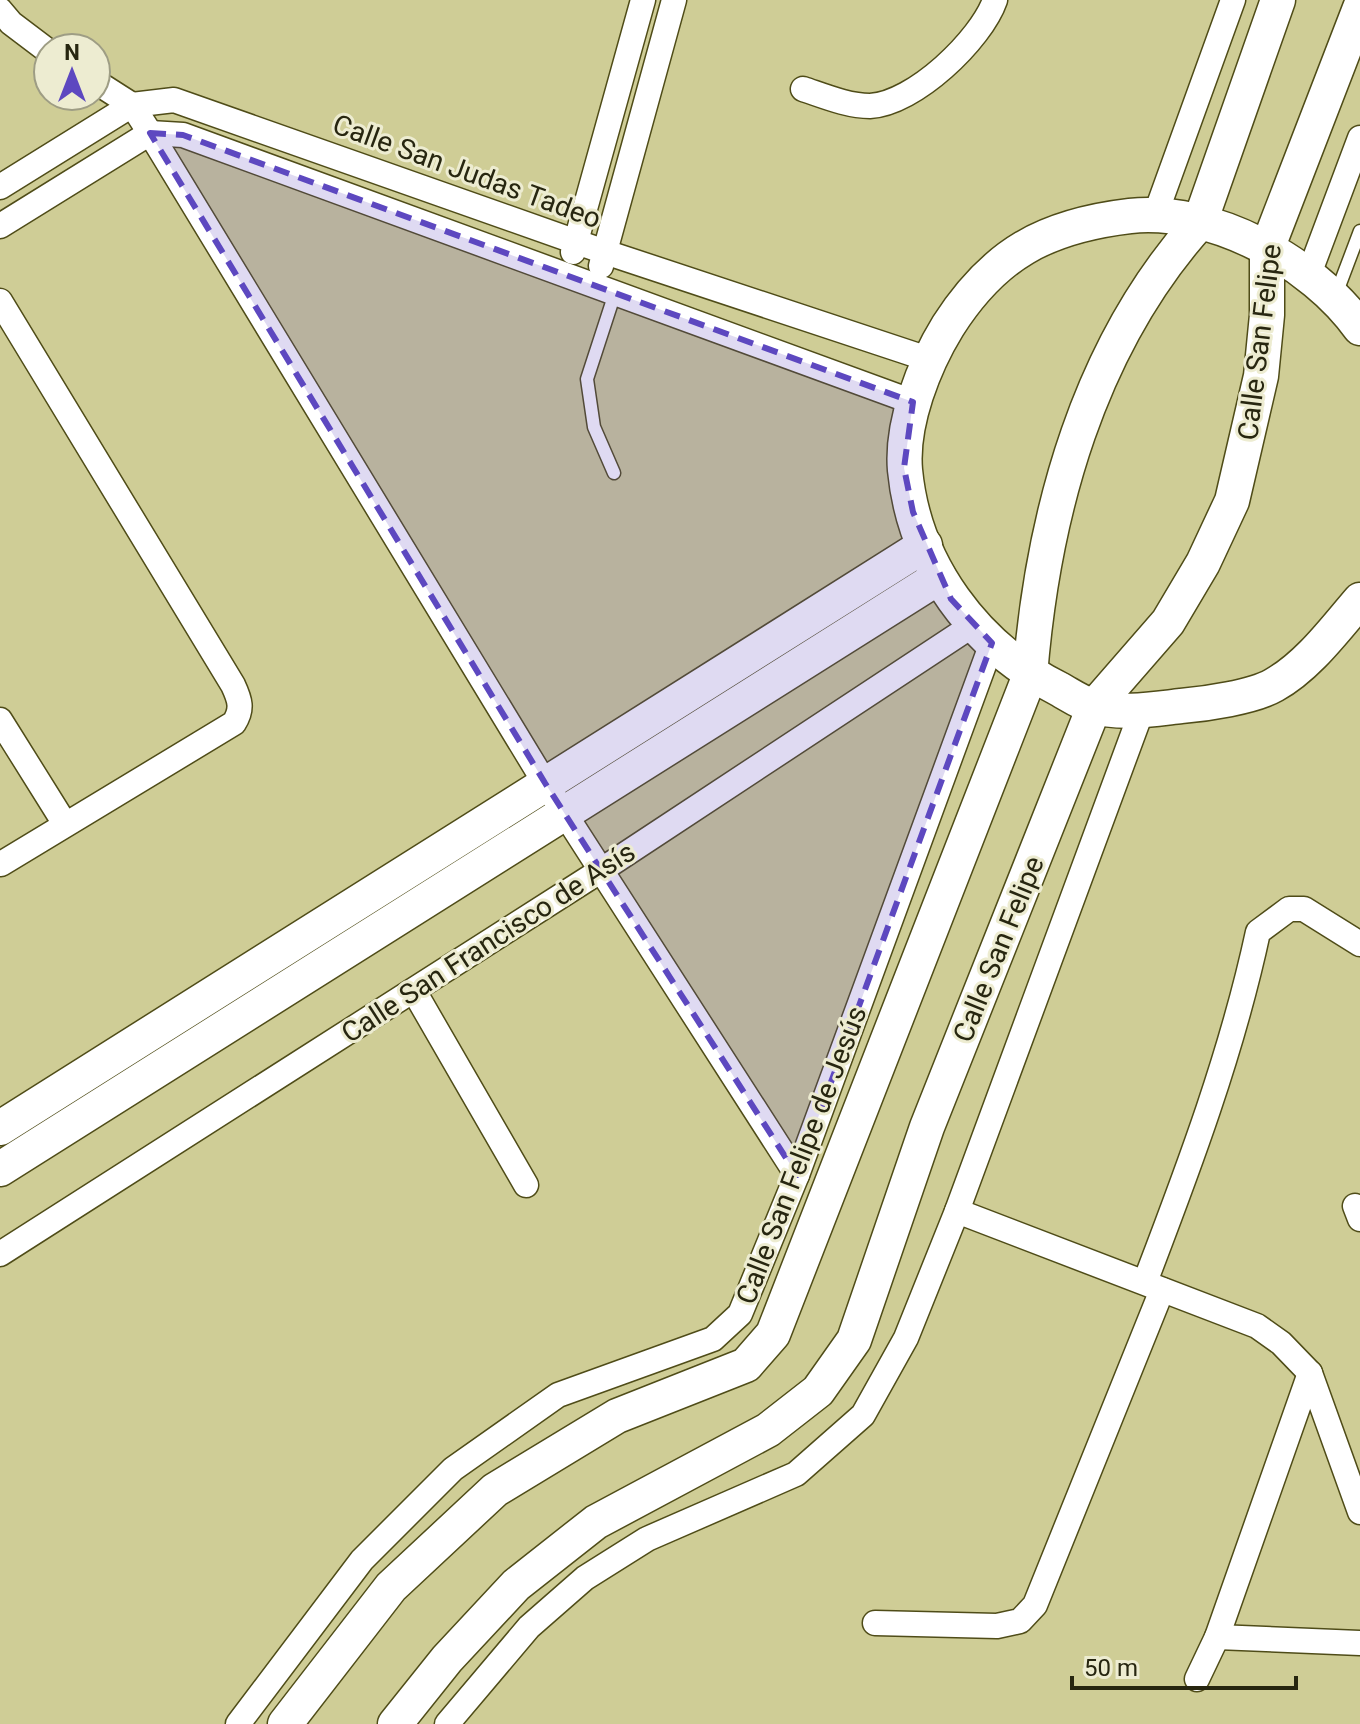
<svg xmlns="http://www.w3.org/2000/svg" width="1360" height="1724" font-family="Roboto,sans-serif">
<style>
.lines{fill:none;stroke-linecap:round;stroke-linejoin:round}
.lane-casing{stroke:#4f4c18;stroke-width:15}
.street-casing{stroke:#4f4c18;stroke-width:27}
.secondary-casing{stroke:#4f4c18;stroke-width:37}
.lane{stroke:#fff;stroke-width:12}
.street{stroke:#fff;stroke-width:24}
.secondary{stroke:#fff;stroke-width:34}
.marked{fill:#5d48c0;fill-opacity:0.2;stroke:#5d48c0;stroke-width:6;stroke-dasharray:16 10;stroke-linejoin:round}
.labels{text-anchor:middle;stroke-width:6;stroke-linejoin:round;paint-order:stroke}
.street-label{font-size:28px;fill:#272610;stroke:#edecd1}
</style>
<rect width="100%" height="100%" fill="#cfcd96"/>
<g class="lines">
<g class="lane-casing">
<g id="lane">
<polyline points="1335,297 1360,231"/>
<polyline points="614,473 594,427 587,379 615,293"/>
</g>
</g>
<g class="street-casing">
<g id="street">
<polyline points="0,10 11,23 48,51"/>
<polyline points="96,82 132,105 150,133 545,783 797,1175"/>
<path d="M803,89C824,96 848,106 870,106C914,104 981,40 995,0"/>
<polyline points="0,187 132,105 174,100 605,252 928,359"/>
<polyline points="1156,213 1233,0"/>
<polyline points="0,226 150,133 183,135 913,402"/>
<polyline points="573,252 643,0"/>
<polyline points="601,266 674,0"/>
<polyline points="1309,274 1360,138"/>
<path d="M0,301L233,685C240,700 243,709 234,723L1,864"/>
<polyline points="0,720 65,824"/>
<polyline points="414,991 526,1185"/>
<polyline points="1355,1206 1360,1219"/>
<polyline points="957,1211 1257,1326 1281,1343 1310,1373 1360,1512"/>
<polyline points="0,1254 600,871 973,625"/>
<path d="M1145,1282C1189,1167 1232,1053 1258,932L1289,909H1304L1360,944"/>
<polyline points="875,1623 997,1626 1020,1621 1035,1605 1162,1290"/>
<polyline points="1217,1637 1360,1643"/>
<polyline points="1197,1679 1217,1637 1310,1373"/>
<polyline points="238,1724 362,1560 453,1469 558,1395 713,1339 740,1314 797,1175 992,643"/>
<polyline points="447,1724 529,1627 585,1578 647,1539 796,1474 863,1415 906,1338 957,1211 1142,710"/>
</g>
</g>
<g class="secondary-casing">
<g id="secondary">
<path d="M1360,328C1313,262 1212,207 1130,216C1045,226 994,254 948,326C924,365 901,423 905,470C914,565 975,647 1059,689C1070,695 1081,703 1093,706C1120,715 1154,709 1181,706C1206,704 1253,697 1274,685C1308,666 1335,629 1360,600"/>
<polyline points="0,1128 925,545"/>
<polyline points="0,1169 939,577"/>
<path d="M285,1724L391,1587L495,1490L617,1416L746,1365L773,1334L1030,675C1043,512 1089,345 1200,222L1278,0"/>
<polyline points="395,1724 447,1659 516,1585 596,1522 768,1430 818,1391 854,1340 927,1127 1094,707 1168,622 1203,563 1232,501 1261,376 1267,315 1267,249 1360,8"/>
</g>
</g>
<use href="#lane" class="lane"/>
<use href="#street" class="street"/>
<use href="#secondary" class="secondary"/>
</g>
<path class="marked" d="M150,133L183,135L913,402L904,468L913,512L951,599L992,643L797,1175L545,783Z"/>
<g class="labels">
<g class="street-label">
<text transform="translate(467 171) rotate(20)" y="10">Calle San Judas Tadeo</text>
<text transform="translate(1259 342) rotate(-83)" y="10">Calle San Felipe</text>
<text transform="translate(488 942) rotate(-33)" y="10">Calle San Francisco de Asís</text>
<text transform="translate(998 949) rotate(-68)" y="10">Calle San Felipe</text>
<text transform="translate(801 1155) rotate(-69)" y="10">Calle San Felipe de Jesús</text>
</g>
</g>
<g transform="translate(72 72)"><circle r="38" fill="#edecd1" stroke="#9e9d84" stroke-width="2"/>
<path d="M0-6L14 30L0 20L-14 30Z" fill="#5d48c0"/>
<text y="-12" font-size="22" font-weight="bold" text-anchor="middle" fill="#272610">N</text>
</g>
<path d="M1072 1676v12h224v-12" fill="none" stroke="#272610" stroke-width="4"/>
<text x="1084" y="1676" font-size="24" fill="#272610" stroke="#edecd1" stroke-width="6" paint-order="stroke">50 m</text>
</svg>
